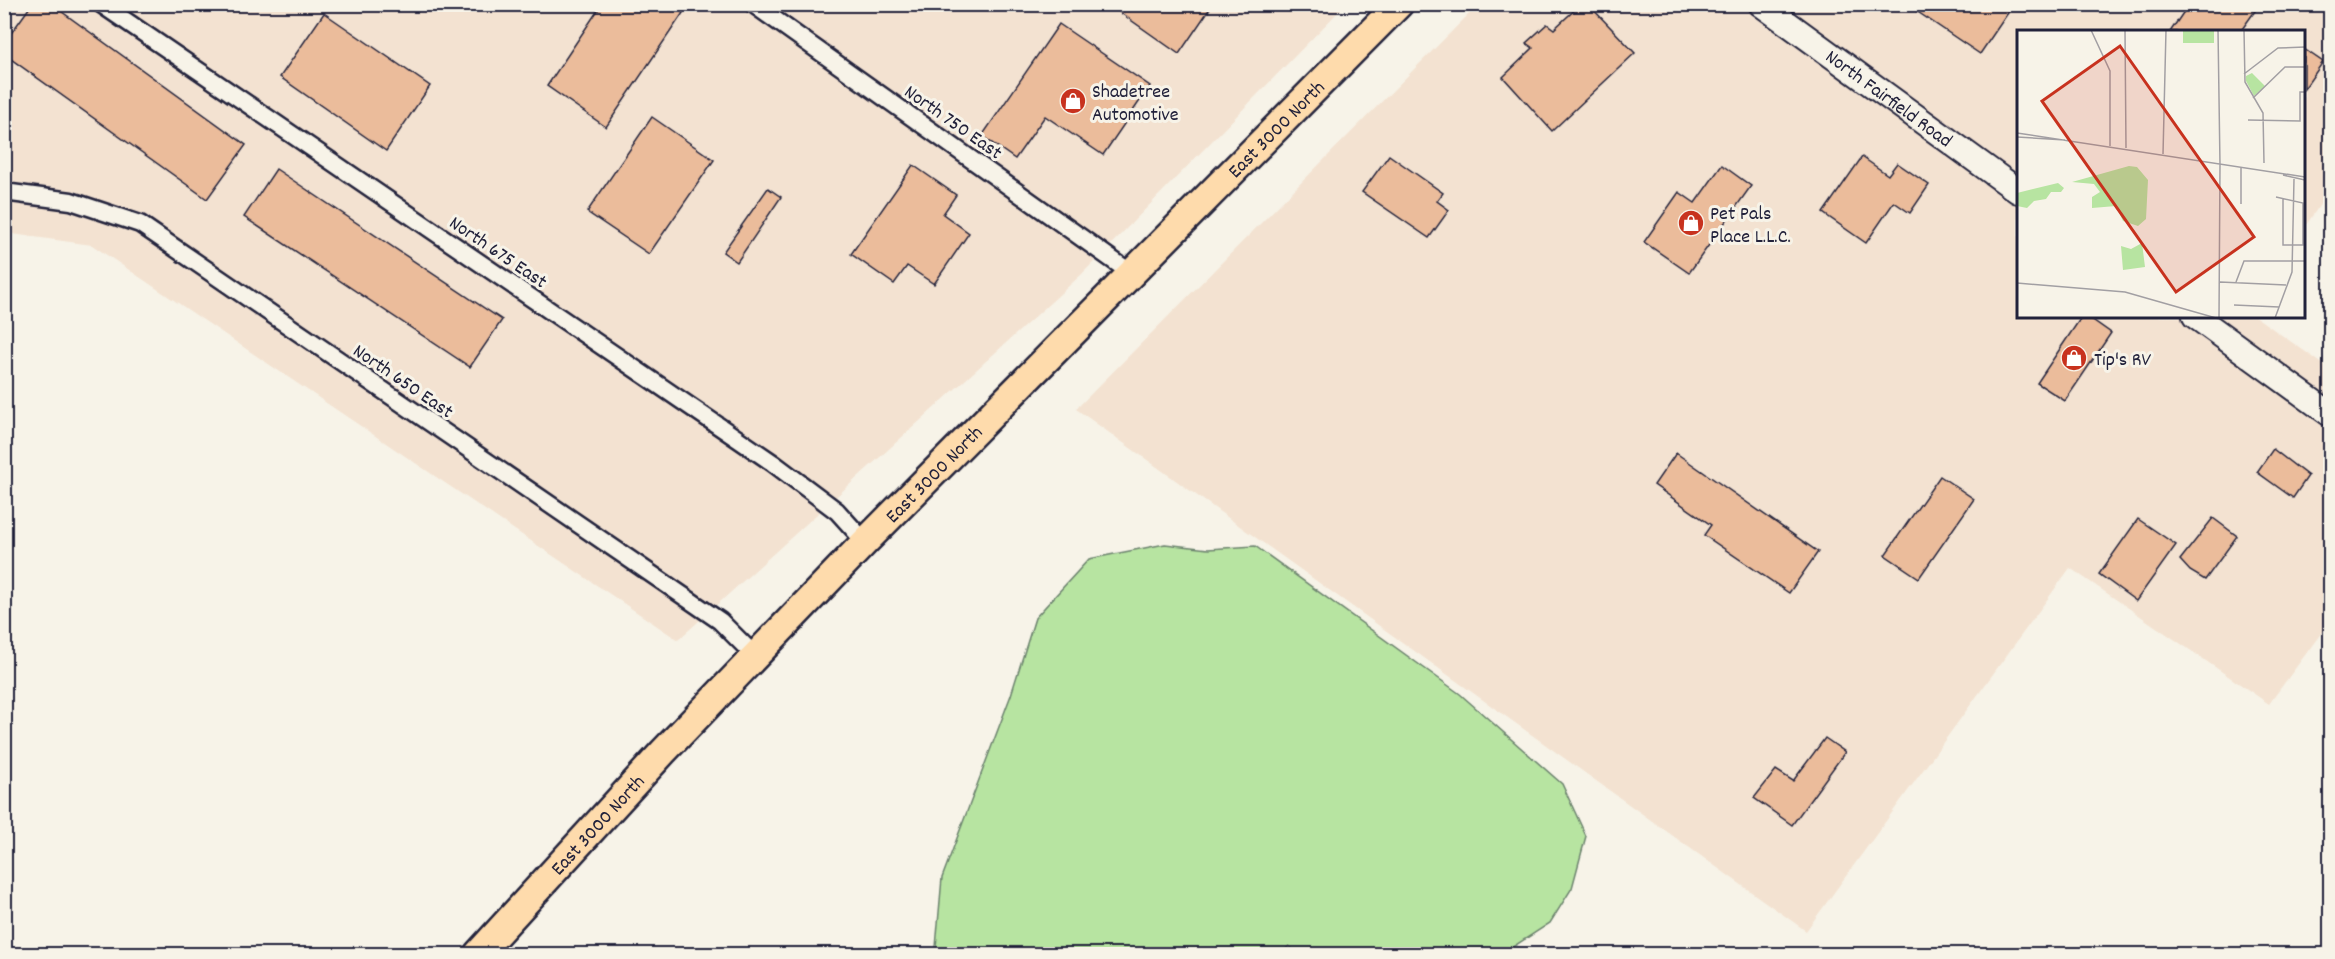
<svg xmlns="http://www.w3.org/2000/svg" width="2335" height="959" font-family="Dekko,sans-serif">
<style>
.built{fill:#f3e2d1}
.green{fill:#b7e4a1;stroke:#6c836e;stroke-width:1.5}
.building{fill:#ebbc9b;stroke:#22223b;stroke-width:1.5}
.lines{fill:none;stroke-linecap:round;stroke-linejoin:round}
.minor-casing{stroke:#22223b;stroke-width:21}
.secondary-casing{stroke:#22223b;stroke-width:28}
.primary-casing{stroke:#22223b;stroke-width:32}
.minor{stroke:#f7f3e8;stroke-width:16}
.secondary{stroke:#f7f3e8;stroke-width:24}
.primary{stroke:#fedbac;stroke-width:27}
.labels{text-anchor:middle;stroke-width:6;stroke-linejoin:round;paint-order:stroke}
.poi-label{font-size:20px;fill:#22223b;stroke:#f7f3e8;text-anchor:start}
.street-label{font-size:20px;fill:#22223b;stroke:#f7f3e8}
.inset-road{fill:none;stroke:#a29fa3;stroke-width:1.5}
.view{fill:#c8321e;fill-opacity:0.15;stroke:#c8321e;stroke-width:3}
.inset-edge{fill:none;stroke:#22223b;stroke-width:3}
</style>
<rect width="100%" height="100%" fill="#f7f3e8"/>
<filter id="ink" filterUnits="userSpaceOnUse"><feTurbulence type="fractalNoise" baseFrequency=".0167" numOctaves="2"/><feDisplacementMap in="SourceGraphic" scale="12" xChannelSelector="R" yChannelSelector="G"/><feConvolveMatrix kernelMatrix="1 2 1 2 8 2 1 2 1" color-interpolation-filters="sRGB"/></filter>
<g filter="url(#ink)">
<g class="built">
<polygon points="5,5 1345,5 1082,274 678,640 92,245 5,233"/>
<polygon points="1478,5 2330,5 2330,190 2304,228 2304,32 2018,32 2018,316 2256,317 2330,369 2330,621 2269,704 2070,568 1806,931 1076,409"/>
</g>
<polygon class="green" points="1165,544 1208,549 1255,546 1460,694 1562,784 1586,836 1572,888 1550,923 1502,954 1298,954 1289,946 1280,954 932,954 936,947 942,878 1011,695 1035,618 1089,559"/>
<g class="building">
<polygon points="32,4 51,4 246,145 207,199 4,54 4,43"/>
<polygon points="602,4 670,4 683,13 606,127 547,86"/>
<polygon points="1108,4 1213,4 1179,54"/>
<polygon points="1581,4 1588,4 1635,53 1552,131 1503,77 1533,48 1526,43 1547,24 1554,29"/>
<polygon points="1906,4 2014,4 1980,54"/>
<polygon points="2189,4 2260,4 2240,32 2170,32"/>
<polygon points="324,13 430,86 386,151 280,77"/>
<polygon points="1059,24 1150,86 1103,155 1045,116 1015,159 982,136"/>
<polygon points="2304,49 2323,62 2304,89"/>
<polygon points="652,117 714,160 649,254 587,212"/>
<polygon points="1389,155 1443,193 1437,201 1449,210 1429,238 1362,192"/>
<polygon points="1862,157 1888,175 1897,163 1929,185 1910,213 1894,202 1866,243 1823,213"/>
<polygon points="913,165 956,195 943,214 969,233 934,284 907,266 894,284 851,254"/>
<polygon points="1722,165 1751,186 1689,273 1644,242 1679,192 1695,203"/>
<polygon points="276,169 502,320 470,367 244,217"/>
<polygon points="768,188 781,197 737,262 723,252"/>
<polygon points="2082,316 2087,316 2111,333 2065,401 2037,383"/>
<polygon points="2273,449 2308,476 2293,498 2257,472"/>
<polygon points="1676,453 1818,552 1789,593 1704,535 1711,525 1654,485"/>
<polygon points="1940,476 1974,499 1919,578 1885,555"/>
<polygon points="2213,518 2237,536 2205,580 2190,571 2180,560"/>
<polygon points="2138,519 2176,545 2136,601 2099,574"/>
<polygon points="1825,738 1845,752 1792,825 1754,798 1776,770 1793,781"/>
</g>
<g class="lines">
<g class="minor-casing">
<g id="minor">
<polyline points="101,4 773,463 837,511 865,542"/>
<polyline points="753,4 1131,273"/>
<polyline points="4,192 71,201 140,224 720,621 755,656"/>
</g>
</g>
<g class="secondary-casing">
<g id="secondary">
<path id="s1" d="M1761,4L2018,191"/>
<polyline points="2195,316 2330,414"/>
</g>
</g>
<g class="primary-casing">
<g id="primary">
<path id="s2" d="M478,954L663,752L865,542L1399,4"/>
</g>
</g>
<use href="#minor" class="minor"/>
<use href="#secondary" class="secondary"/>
<use href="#primary" class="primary"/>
</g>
</g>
<defs>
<g id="shop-disc" transform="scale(1.35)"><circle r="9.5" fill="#c8321e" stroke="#f7f3e8"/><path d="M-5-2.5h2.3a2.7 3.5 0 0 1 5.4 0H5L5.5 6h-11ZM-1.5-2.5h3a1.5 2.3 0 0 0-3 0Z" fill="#fff"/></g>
</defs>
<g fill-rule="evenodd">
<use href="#shop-disc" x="1073" y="101"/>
<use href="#shop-disc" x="1691" y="223"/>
<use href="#shop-disc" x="2074" y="358"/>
</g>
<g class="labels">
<g class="poi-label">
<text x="1092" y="97">Shadetree<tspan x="1092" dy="23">Automotive</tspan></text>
<text x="1710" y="219">Pet Pals<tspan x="1710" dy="23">Place L.L.C.</tspan></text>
<text x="2094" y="365">Tip's RV</text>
</g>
<g class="street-label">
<text dy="7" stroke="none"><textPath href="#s1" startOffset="159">North Fairfield Road</textPath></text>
<text transform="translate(954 121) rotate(35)" y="7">North 750 East</text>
<text dy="7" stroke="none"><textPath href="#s2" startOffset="1148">East 3000 North</textPath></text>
<text transform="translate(499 251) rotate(34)" y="7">North 675 East</text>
<text transform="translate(404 380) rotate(34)" y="7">North 650 East</text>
<text dy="7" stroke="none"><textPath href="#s2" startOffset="662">East 3000 North</textPath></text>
<text dy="7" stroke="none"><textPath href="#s2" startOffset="176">East 3000 North</textPath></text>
</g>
</g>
<g transform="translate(2017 30)">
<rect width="288" height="288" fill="#f7f3e8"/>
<path d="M166,0H197V13H166ZM235,43L248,56L237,66L229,51V46ZM112,136L120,137L131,150L129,189L121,196L106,191L99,176L75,178V167L83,162L77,154L55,152ZM41,153L47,158L44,162H34L29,169L17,171L10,178L0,176V163ZM125,213L128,237L106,240L104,216L114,219Z" fill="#b7e4a1"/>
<path class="inset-road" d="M74,0L93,41V116M108,0L109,118M201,0L203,135M227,0L228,52L246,83L247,133M227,44L261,18L288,17M236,68L268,37H288M231,90L283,91V62H288M0,103L288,147M0,107L48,110M146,124L149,0M224,138V174M266,145L288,150M259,167L286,173V215H266V169M203,252L269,255M219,252L227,231H288M0,253L108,262L199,288M217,275L262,277M202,288L203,135M258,288L275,242L277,149"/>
<path class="view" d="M103,16L237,207L159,262L25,71Z"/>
<rect width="288" height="288" class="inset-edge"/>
</g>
<rect width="2335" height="959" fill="none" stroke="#f7f3e8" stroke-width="24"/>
<rect x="12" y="12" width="2311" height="935" fill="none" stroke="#22223b" stroke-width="2" filter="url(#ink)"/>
</svg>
